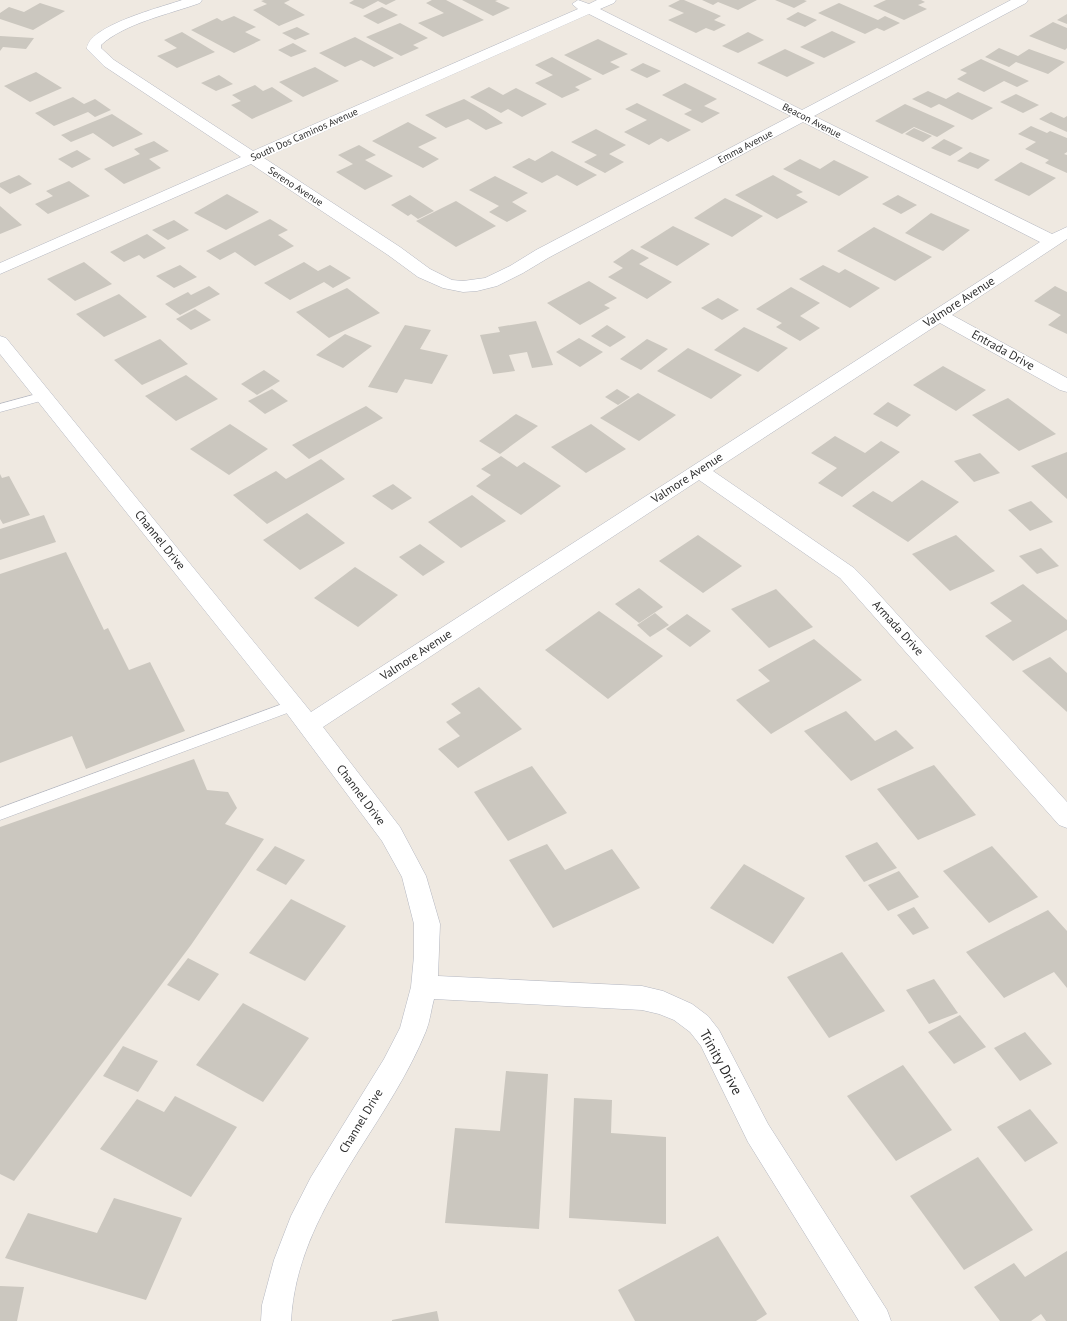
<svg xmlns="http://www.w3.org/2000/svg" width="1067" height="1321" font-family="'PT Sans',sans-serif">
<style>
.building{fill:#cbc7bf}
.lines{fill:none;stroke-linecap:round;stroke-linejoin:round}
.service-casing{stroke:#b4b7c1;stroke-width:1}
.minor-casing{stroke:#b4b7c1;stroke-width:1}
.service{fill:#fff;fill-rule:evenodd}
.minor{fill:#fff;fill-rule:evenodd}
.labels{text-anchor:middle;stroke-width:3.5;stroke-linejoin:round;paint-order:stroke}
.far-street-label{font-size:10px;fill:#2e2e2e;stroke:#fff}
.street-label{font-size:12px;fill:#2e2e2e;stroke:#fff}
.near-street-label{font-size:14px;fill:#2e2e2e;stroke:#fff}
</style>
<rect width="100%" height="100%" fill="#efe9e1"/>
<g class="building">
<polygon points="264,0 290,0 284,3 305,15 279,26 253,10 267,4 261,1"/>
<polygon points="354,0 396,0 386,5 378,1 363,9 349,3"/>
<polygon points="432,0 446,0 484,20 443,37 418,23 444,13 426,3"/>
<polygon points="462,0 498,0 495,1 510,8 493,16"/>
<polygon points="680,0 684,0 721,16 714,20 726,25 714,31 706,28 696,33 668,20 684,13 668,6"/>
<polygon points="702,0 757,0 738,10 718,2 713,5"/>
<polygon points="775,0 804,0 807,1 794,8"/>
<polygon points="886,0 921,0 925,2 918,5 927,9 904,20 873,6"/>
<polygon points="40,3 65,11 33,30 0,19 0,13 9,7 24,12"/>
<polygon points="839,3 878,20 885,16 900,23 884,31 877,28 865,34 818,13"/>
<polygon points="382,7 398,15 378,24 363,16"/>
<polygon points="798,12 817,20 805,27 786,19"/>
<polygon points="1067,14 1067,24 1057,20"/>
<polygon points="234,16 256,27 245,32 261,40 234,53 191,30 217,18 222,21"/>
<polygon points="1053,22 1067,28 1067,48 1065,50 1029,36"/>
<polygon points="400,23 428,38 413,45 419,48 401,56 366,37"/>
<polygon points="297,27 310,34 295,40 282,33"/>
<polygon points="832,31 856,42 824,58 800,47"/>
<polygon points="182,32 215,52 177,68 157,56 177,48 164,40"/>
<polygon points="748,32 764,40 738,53 722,46"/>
<polygon points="0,36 34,38 26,49 3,47 0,51"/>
<polygon points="355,37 394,58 374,67 361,60 345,67 319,53"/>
<polygon points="598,39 628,54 610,62 620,67 603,75 564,55"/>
<polygon points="293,43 307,51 291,57 278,50"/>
<polygon points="999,48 1018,56 1029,49 1065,62 1048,74 1016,62 1009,67 985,57"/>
<polygon points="785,49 815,63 787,77 757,63"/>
<polygon points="552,57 592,79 575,87 580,90 562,98 535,83 553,75 535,65"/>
<polygon points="981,59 1029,81 1017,87 1004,81 984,92 957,79 967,73 960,70"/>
<polygon points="643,63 661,71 647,78 630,70"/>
<polygon points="315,67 339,81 303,97 279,82"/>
<polygon points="36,72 62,88 30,102 4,86"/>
<polygon points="219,75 233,84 216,91 201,83"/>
<polygon points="685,83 717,99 704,106 720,113 702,123 684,114 692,110 662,95"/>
<polygon points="255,85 263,91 272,87 293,101 252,119 231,105 241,101 232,95"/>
<polygon points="489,87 503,95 516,88 547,104 522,117 508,109 501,113 470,97"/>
<polygon points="928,91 946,99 958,92 993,108 972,120 939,104 931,108 912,99"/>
<polygon points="1016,94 1039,105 1023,113 1000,102"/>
<polygon points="73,97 84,104 95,99 111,110 95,117 88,112 54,126 35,113"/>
<polygon points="464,99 485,111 503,123 486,130 468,119 446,128 425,115"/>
<polygon points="637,103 691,130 668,142 661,138 649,145 624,132 647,120 625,109"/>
<polygon points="905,104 955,126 937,137 914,127 902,134 875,121"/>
<polygon points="1051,112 1064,118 1067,116 1067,132 1039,119"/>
<polygon points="112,114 143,134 113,147 93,133 71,142 61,135"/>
<polygon points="408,122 437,138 418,147 439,159 423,168 372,141"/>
<polygon points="1031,126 1047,133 1050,131 1067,138 1067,152 1064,154 1067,155 1067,173 1045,163 1049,160 1025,149 1036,142 1018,134"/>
<polygon points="914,128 932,136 923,142 905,134"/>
<polygon points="596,129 626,145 609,154 624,162 605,173 584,162 597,155 571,142"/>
<polygon points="944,139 963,148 950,156 931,148"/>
<polygon points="154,141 169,151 149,159 161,168 124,184 104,169 140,154 134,149"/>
<polygon points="359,145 376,155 365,160 393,176 365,190 336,172 353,164 338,155"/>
<polygon points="77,150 91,159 72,168 58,159"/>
<polygon points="552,151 597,175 577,186 557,175 542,183 512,167 529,158 535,161"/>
<polygon points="970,152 990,160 978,169 957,161"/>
<polygon points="800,159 820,169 834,160 869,177 839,196 783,169"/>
<polygon points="1021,162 1056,178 1029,196 994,180"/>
<polygon points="19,175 32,184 10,194 0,187 0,183"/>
<polygon points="773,175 803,192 796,195 808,202 777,219 735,195"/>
<polygon points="495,176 528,193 512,202 527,211 507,222 489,212 499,206 469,190"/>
<polygon points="69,181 90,196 48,214 35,204 53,196 46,191"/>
<polygon points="227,194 259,212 226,230 194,213"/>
<polygon points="410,195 434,211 418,219 411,214 408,216 391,205"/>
<polygon points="898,195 917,205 901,214 882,204"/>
<polygon points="725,198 763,216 732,237 694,218"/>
<polygon points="456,201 496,226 456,247 416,221"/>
<polygon points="0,206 22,225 0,234"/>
<polygon points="931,213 970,230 943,251 905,233"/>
<polygon points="270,219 288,230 278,235 294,246 255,266 235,252 220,260 206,251"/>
<polygon points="174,220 189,230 168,240 152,230"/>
<polygon points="673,226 710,244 677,266 640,247"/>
<polygon points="874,227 932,257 895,281 837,251"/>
<polygon points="147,234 166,248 144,259 139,255 124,262 110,252"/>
<polygon points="632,249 649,258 639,264 672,282 647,299 608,277 623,268 613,262"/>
<polygon points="84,262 112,284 75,301 47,279"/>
<polygon points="304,262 318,271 330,265 351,278 333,288 324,282 290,300 264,283"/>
<polygon points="180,265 197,277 174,288 156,276"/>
<polygon points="823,265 839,273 845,269 880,288 850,308 799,279"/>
<polygon points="589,281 617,298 604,305 610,308 580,325 547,303"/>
<polygon points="209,286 220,294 180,315 165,304 188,292 191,295"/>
<polygon points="1055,286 1067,292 1067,334 1048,325 1061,315 1034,301"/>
<polygon points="791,287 820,303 800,316 820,328 800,341 776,327 782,323 756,309"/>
<polygon points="347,288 380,313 329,338 296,312"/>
<polygon points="119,294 147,317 104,337 76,314"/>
<polygon points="718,298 739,310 722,320 701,308"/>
<polygon points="195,309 211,320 191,330 176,319"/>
<polygon points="536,321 553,365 532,368 527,352 509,355 515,371 493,374 480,335 500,332 498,327"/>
<polygon points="405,325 431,330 420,349 448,355 432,384 405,379 397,393 368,387"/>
<polygon points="607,325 626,337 610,347 591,336"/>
<polygon points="744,327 788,348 758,372 714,350"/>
<polygon points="345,334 372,346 343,368 316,355"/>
<polygon points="579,338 603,352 580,367 556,352"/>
<polygon points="160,339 188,364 142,385 114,360"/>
<polygon points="647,339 668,349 641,370 620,359"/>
<polygon points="688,348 742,375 711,399 657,371"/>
<polygon points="943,366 986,390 956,411 913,385"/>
<polygon points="264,370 280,381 257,395 241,384"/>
<polygon points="186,375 218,399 176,421 145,396"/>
<polygon points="272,389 288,401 265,414 248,401"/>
<polygon points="617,389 630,397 618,405 605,397"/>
<polygon points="638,393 676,415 639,441 600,418"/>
<polygon points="1008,398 1056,434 1019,451 972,415"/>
<polygon points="888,402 911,415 897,427 873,414"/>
<polygon points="366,406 383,418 309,459 292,445"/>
<polygon points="516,414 538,426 500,454 479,441"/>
<polygon points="230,424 268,449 229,475 190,449"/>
<polygon points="591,424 626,449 586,473 551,447"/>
<polygon points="835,436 865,453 881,441 900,452 842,497 818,483 837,468 811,453"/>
<polygon points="1067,452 1067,499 1031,466"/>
<polygon points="980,453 1000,473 974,482 954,461"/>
<polygon points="501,456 517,467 524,462 561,486 521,515 476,486 491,475 481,469"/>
<polygon points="321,459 345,479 267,524 233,495 276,471 286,479"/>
<polygon points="0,474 2,478 9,476 30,515 3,524 0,519"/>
<polygon points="922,480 959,502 908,542 852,506 873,491 892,502"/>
<polygon points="393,484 412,498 392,510 372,496"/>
<polygon points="472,495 506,521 461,548 428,522"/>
<polygon points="1031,501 1053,522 1030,531 1008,510"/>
<polygon points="307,513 345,543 300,570 263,540"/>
<polygon points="44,515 56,542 0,560 0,529"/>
<polygon points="698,535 742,566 703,593 659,561"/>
<polygon points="956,535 995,571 950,591 912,554"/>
<polygon points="420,544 445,562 423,576 399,557"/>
<polygon points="1041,548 1059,566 1037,574 1019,556"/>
<polygon points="66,552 104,630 108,628 129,670 150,662 185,731 86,769 72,736 0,763 0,574"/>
<polygon points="355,567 398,595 358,627 314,598"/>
<polygon points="1023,584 1067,620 1067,630 1013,661 985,636 1012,621 990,603"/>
<polygon points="639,588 663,607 639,623 615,604"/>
<polygon points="776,589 813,627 769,648 731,609"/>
<polygon points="599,611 663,656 608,699 545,650"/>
<polygon points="655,613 669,625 650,637 637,625"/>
<polygon points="687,614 711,631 690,647 666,629"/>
<polygon points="814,639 862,680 771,734 736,700 770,681 758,670"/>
<polygon points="1050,657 1067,673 1067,712 1022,671"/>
<polygon points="479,687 522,729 458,768 438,749 460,736 446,722 461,713 451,704"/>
<polygon points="846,711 875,741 896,730 914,748 851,781 804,731"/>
<polygon points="194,759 207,790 228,792 237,808 225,824 264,839 191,945 14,1181 0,1174 0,827"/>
<polygon points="934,765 976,815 918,840 877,789"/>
<polygon points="532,766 567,813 508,841 474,792"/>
<polygon points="877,842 897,868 864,882 845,856"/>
<polygon points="547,844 565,870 612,849 640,888 553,928 509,860"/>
<polygon points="275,846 305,860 286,885 256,870"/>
<polygon points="992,846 1038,897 989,923 943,871"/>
<polygon points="744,864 805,898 773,944 710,908"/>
<polygon points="899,871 919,897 888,911 868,885"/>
<polygon points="291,899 346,926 305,981 249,953"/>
<polygon points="914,907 929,928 913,935 897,915"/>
<polygon points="1048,910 1067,931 1067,988 1054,972 1004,998 966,952"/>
<polygon points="842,952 885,1011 829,1038 787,977"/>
<polygon points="188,958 219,974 199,1001 167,985"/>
<polygon points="934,979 958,1013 929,1024 906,990"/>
<polygon points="243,1003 309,1038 263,1102 196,1065"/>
<polygon points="960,1015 986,1047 954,1064 928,1032"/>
<polygon points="1025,1032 1052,1064 1020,1081 994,1048"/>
<polygon points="123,1046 158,1061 138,1092 103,1076"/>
<polygon points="903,1065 952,1130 896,1161 847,1096"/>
<polygon points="506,1071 548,1074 539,1229 445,1223 455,1128 500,1131"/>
<polygon points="175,1096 237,1127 191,1197 100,1149 137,1099 164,1112"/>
<polygon points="574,1098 612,1100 611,1133 666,1137 666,1224 569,1218"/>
<polygon points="1030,1109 1058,1143 1025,1162 997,1127"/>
<polygon points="978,1157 1033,1230 964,1270 910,1196"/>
<polygon points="114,1198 182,1218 146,1300 5,1258 28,1213 97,1233"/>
<polygon points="718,1236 767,1314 756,1321 635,1321 618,1290"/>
<polygon points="1067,1251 1067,1321 1046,1321 1041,1314 1031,1321 1000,1321 974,1287 1014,1263 1025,1277"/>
<polygon points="0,1286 24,1287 17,1321 0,1321"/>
<polygon points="437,1311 439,1321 392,1321 392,1320"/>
</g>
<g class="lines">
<g class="service-casing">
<g id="service">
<polygon points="44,392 50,396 48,399 0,412 0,404"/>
<polygon points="293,700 298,701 300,705 298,709 0,820 0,808"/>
</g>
</g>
<g class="minor-casing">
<path id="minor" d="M182,0H202L200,3C170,14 125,23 101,45V48L114,60L253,151L578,9L572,4L578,0L589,4L597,0H616L614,3L600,9L802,110L1011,0H1028L1026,3L814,116L1052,234L1067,227V239L952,315L1067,378V392L1060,390L940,323L713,471L854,568L867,581L1067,802V828L1059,825L840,578L699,480L323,727L400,827L426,876L440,924L438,976L642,986L663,991L692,1004L708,1016L719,1030L768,1124L887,1310L891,1321H859L748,1142L701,1046L690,1032L674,1020L659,1014L642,1010L434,999C431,1010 430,1021 426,1031C386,1130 297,1210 291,1321H261L262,1305L274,1260L291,1216L311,1177L384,1059L400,1028L411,987L414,956V924L402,877L382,841L285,711L0,354V336L6,338L311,712L1040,242L803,122L548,258L523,273L497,286L477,291L463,292L443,288L418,277L388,255L251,164L0,274V263L241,157L104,66L87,49C87,26 162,7 182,0ZM589,14L791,116L536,250L510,266L485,278L463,281L452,280L430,269L400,247L264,158Z"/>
</g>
<use href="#service" class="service"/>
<use href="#minor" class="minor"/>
</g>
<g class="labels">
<g class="far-street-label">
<text transform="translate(812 120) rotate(27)" y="4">Beacon Avenue</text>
<text transform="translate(304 134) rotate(-24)" y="4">South Dos Caminos Avenue</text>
<text transform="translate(745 146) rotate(-28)" y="4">Emma Avenue</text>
<text transform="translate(296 186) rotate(33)" y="4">Sereno Avenue</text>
</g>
<g class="street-label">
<text transform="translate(959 302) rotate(-33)" y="4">Valmore Avenue</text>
<text transform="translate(1003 350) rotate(29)" y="4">Entrada Drive</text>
<text transform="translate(687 478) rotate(-33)" y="4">Valmore Avenue</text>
<text transform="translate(160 540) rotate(51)" y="4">Channel Drive</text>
<text transform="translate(898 628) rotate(48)" y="4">Armada Drive</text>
<text transform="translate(416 655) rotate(-33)" y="4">Valmore Avenue</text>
<text transform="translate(361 795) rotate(53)" y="4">Channel Drive</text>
<text transform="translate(361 1121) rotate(-59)" y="4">Channel Drive</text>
</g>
<g class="near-street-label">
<text transform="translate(721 1062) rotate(61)" y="5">Trinity Drive</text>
</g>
</g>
</svg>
